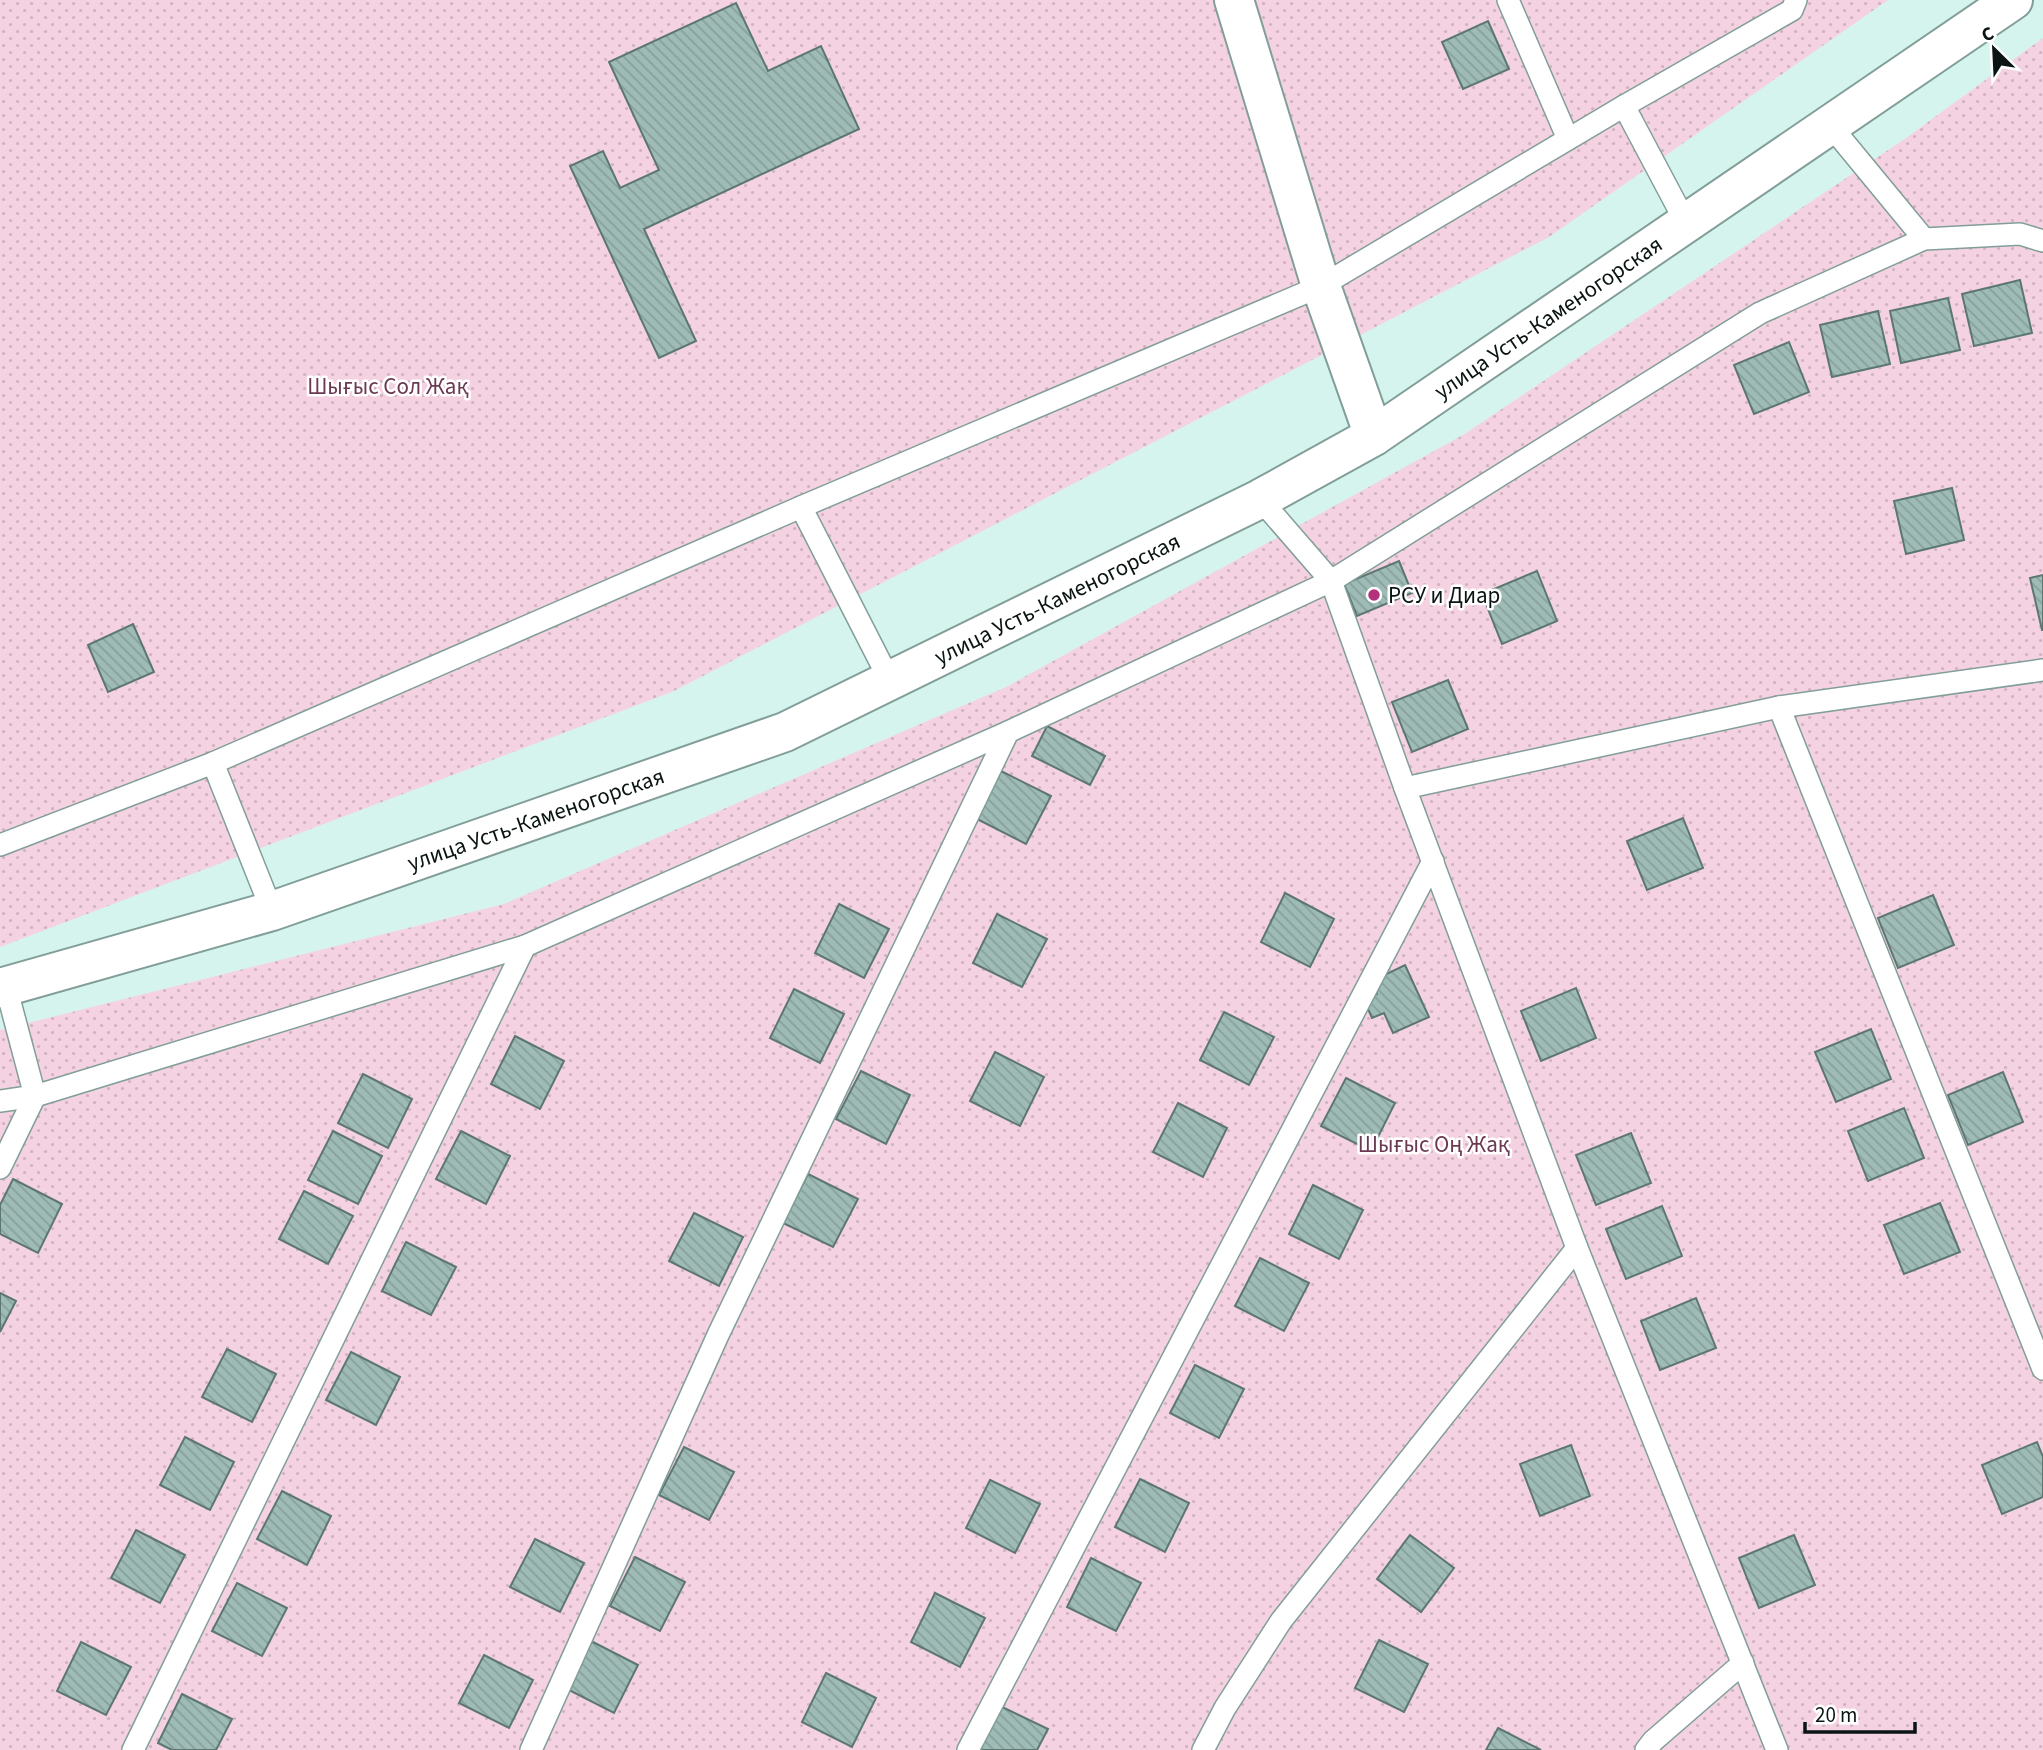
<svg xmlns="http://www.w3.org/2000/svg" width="2043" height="1750" font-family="'Source Sans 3',sans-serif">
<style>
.green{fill:url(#green-dots)}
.building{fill:url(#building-back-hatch);stroke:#5c7772;stroke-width:2}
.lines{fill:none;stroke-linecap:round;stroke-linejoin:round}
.service-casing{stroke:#829e99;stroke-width:24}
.minor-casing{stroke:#829e99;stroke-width:42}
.tertiary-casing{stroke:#829e99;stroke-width:42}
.service{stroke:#fff;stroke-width:21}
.minor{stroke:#fff;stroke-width:38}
.tertiary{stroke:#fff;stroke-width:38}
.poi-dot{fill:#b4327c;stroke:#fff;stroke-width:2.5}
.labels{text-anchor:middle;stroke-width:5;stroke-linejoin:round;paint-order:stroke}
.street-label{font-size:23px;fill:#0a1513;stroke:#fff}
.park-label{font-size:23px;fill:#6b3952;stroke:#fff}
.poi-label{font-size:23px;fill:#0a1513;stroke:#fff;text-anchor:start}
</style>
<defs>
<pattern id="green-dots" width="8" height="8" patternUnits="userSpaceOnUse" patternTransform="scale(1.75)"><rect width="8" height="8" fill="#f5d2e1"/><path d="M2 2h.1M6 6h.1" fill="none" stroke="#d1b3c0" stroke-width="1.8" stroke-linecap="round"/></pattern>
<pattern id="building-back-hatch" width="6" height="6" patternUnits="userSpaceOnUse" patternTransform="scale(1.75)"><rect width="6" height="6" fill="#9ebbb5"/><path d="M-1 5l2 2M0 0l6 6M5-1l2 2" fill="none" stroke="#87a09b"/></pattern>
</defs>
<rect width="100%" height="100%" fill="#d6f4ee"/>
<g class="green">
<polygon points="0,0 1888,0 1549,237 674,691 0,947"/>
<polygon points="2043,38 2043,1750 0,1750 0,1030 504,904 1006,687 1463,435 1906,138"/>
</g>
<g class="building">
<polygon points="736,3 768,71 821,46 859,129 644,229 696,341 659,358 570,166 603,151 620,188 659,170 609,62"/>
<polygon points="1488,21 1509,69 1463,89 1442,42"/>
<polygon points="2020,280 2032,333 1974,346 1962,294"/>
<polygon points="1948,298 1960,350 1901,363 1890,311"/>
<polygon points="1878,311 1890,364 1832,377 1820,325"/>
<polygon points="1789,342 1809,392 1754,414 1734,365"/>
<polygon points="1952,488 1964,540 1906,554 1894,501"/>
<polygon points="1399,561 1412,593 1357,616 1344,584"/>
<polygon points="1537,571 1557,621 1502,644 1482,594"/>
<polygon points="2043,575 2043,630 2042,630 2030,578"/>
<polygon points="133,624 154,672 108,692 88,645"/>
<polygon points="1448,680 1468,729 1412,752 1392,702"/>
<polygon points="1047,726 1105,756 1090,785 1032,756"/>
<polygon points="1001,771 1051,796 1026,844 977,819"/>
<polygon points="1683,818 1703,868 1647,890 1627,841"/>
<polygon points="1285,893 1334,919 1310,967 1261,942"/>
<polygon points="1933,895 1954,945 1898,968 1878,918"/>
<polygon points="839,904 889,929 864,978 815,953"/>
<polygon points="997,914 1047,939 1022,987 973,963"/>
<polygon points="1405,965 1429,1017 1393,1033 1384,1013 1372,1018 1364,1000 1377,994 1372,981"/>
<polygon points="1576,988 1596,1038 1541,1061 1521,1011"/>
<polygon points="794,989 844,1014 820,1063 770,1038"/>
<polygon points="1224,1012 1274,1037 1249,1085 1200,1060"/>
<polygon points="1871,1029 1891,1079 1836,1102 1815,1052"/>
<polygon points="515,1036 564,1061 540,1109 491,1084"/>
<polygon points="995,1052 1044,1077 1020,1126 970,1101"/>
<polygon points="861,1071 910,1095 886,1144 836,1119"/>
<polygon points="2003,1072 2023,1122 1968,1145 1948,1095"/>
<polygon points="363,1074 412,1099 388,1148 338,1123"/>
<polygon points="1346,1078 1395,1103 1371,1151 1321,1126"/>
<polygon points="1178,1103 1227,1128 1203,1177 1153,1152"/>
<polygon points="1904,1108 1924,1158 1868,1181 1848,1131"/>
<polygon points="333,1131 382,1156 358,1204 308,1180"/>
<polygon points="461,1131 510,1156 486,1204 436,1179"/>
<polygon points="1631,1133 1651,1183 1596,1205 1576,1155"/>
<polygon points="808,1174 858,1199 833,1247 783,1223"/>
<polygon points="13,1179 62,1204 38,1253 0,1234 0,1205"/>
<polygon points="1313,1185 1363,1210 1339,1259 1289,1234"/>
<polygon points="304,1191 353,1216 328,1264 279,1239"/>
<polygon points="1940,1203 1960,1252 1904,1274 1884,1225"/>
<polygon points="1662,1206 1682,1256 1626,1279 1606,1229"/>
<polygon points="694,1213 743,1237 719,1286 669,1261"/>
<polygon points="406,1242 456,1267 431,1315 382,1291"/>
<polygon points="1260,1258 1309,1283 1284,1331 1235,1306"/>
<polygon points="0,1293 16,1301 0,1332"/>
<polygon points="1696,1298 1716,1348 1660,1370 1641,1321"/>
<polygon points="227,1349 276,1374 252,1422 202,1397"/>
<polygon points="351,1352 400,1377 376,1425 326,1400"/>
<polygon points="1195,1365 1244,1389 1219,1438 1170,1413"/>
<polygon points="185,1437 234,1462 210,1510 160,1485"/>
<polygon points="2037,1442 2043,1457 2043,1497 2002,1514 1982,1465"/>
<polygon points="1571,1445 1590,1496 1540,1516 1520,1464"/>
<polygon points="684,1447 734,1472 709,1520 659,1495"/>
<polygon points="1140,1479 1189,1503 1165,1552 1115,1527"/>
<polygon points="990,1480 1040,1504 1015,1553 966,1528"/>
<polygon points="282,1491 331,1516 307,1565 257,1539"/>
<polygon points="136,1530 185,1555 160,1603 111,1578"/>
<polygon points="1410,1535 1454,1568 1421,1612 1377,1579"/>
<polygon points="1794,1535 1815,1585 1759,1608 1739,1558"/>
<polygon points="535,1539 584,1563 560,1612 510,1587"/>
<polygon points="635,1557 685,1582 660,1631 610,1606"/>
<polygon points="1091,1558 1141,1583 1116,1631 1067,1607"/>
<polygon points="237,1583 287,1608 262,1656 212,1631"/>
<polygon points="935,1593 985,1618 960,1667 911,1642"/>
<polygon points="589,1640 638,1665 614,1713 565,1688"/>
<polygon points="1379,1640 1428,1664 1404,1712 1355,1688"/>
<polygon points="81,1642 131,1667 106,1715 57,1691"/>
<polygon points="484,1655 533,1680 509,1728 459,1703"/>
<polygon points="826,1673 876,1698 852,1747 802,1722"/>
<polygon points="182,1694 232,1719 216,1750 172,1750 158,1743"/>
<polygon points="998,1705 1048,1729 1037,1750 975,1750"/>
<polygon points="1498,1728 1541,1750 1486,1750"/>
</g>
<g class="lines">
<g class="service-casing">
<g id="service">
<polyline points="1508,0 1568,139"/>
<polyline points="1624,106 1686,223"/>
<polyline points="1830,125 1924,239"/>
<polyline points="1260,499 1331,581 1405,788 1577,1248 1777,1750"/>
<polyline points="801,507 890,681"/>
<polyline points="1779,707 2043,1369"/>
<polyline points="213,763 272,911"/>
<polyline points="1405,788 1779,707 2043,670"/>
<polyline points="0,845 213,763 801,507 1321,286 1624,106 1792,10 1796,0"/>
<polyline points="0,1101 35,1096 525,946 1008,732 1331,581 1760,313 1924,239 2020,234 2043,241"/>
<polyline points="0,1168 35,1096 6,987"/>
<polyline points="133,1750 525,946"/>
<polyline points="531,1750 718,1335 1008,732"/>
<polyline points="968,1750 1433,861"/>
<polyline points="1203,1750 1225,1708 1281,1621 1577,1248"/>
<polyline points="1646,1750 1653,1741 1743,1663"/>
</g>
</g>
<g class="minor-casing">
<polyline id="minor" points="1234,0 1321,286 1374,436"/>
</g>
<g class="tertiary-casing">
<g id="tertiary">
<path id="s1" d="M0,988L272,911L785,732L1260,499L1374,436L2013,0"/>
</g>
</g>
<use href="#service" class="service"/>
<use href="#minor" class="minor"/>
<use href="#tertiary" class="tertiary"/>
</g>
<circle class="poi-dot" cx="1374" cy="595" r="7"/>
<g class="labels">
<g class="street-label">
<text dy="8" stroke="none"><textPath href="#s1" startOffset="1696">улица Усть-Каменогорская</textPath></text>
<text dy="8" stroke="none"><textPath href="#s1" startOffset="1129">улица Усть-Каменогорская</textPath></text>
<text dy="8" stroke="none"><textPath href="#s1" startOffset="562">улица Усть-Каменогорская</textPath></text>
</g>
<g class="park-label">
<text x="388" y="394">Шығыс Сол Жақ</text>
<text x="1434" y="1152">Шығыс Оң Жақ</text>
</g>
<g class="poi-label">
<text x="1388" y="603">РСУ и Диар</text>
</g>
</g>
<g transform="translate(1994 49) rotate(336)" stroke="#ffffff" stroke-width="5" paint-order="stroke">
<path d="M0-5L12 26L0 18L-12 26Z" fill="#0a1513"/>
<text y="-10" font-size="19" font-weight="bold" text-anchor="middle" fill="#0a1513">С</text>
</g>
<path d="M1805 1722v10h110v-10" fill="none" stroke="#0a1513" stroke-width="3.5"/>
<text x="1815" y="1722" font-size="21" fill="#0a1513" stroke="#ffffff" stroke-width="5" paint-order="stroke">20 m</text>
</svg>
